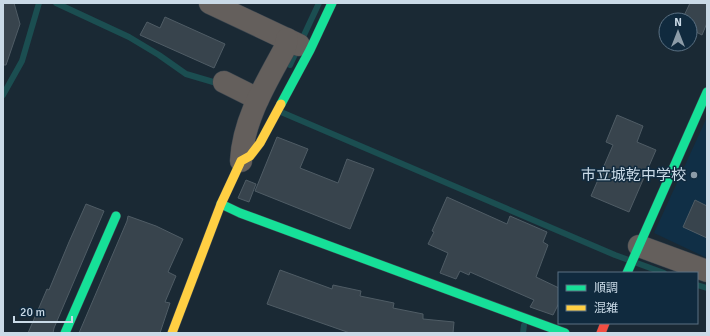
<svg xmlns="http://www.w3.org/2000/svg" width="710" height="336" font-family="Signika,'Noto Sans JP',sans-serif">
<style>
.built{fill:#102f46}
.lines{fill:none;stroke-linecap:round;stroke-linejoin:round}
.stream{stroke:#1b4e51;stroke-width:6}
.building{fill:#38444d;stroke:#4f5c65}
.street-casing{stroke:#39444e;stroke-width:23}
.fast-casing{stroke:#39444e;stroke-width:10}
.slow-casing{stroke:#39444e;stroke-width:10}
.jam-casing{stroke:#39444e;stroke-width:10}
.street{stroke:#645f5c;stroke-width:22}
.fast{stroke:#16e098;stroke-width:9}
.slow{stroke:#ffcf43;stroke-width:9}
.jam{stroke:#f24e42;stroke-width:9}
.poi-dot{fill:#8c9ca8;stroke:#102a3e;stroke-width:1.5}
.labels{text-anchor:middle;stroke-width:3;stroke-linejoin:round;paint-order:stroke}
.poi-label{font-size:15px;fill:#cadae7;stroke:#102a3e;text-anchor:end}
</style>
<rect width="100%" height="100%" fill="#1a2934"/>
<polygon class="built" points="707,117 707,258 654,233"/>
<g class="lines">
<g class="stream">
<polyline points="56,3 129,37 159,55 186,74 220,84"/>
<polyline points="290,65 319,3"/>
<polyline points="3,95 22,61 39,3"/>
<polyline points="281,112 615,255 664,273"/>
<polyline points="697,285 707,288"/>
<polyline points="523,333 524,325"/>
</g>
</g>
<g class="building">
<polygon points="3,3 14,3 20,24 6,65 3,65"/>
<polygon points="690,3 707,3 707,23 702,35 690,29 690,20 682,20"/>
<polygon points="165,17 225,44 214,68 140,35 147,22 160,28"/>
<polygon points="617,115 643,126 637,142 656,150 629,212 591,196 613,145 606,142"/>
<polygon points="277,137 308,149 300,168 338,183 347,159 374,169 350,229 255,191"/>
<polygon points="246,180 256,184 249,202 238,198"/>
<polygon points="447,197 507,224 510,216 547,232 543,242 548,245 536,277 559,288 559,303 553,315 530,307 534,300 470,272 469,275 460,271 456,279 440,273 448,253 428,244 434,232 432,231"/>
<polygon points="695,200 707,206 707,238 683,227"/>
<polygon points="86,204 104,211 54,328 53,333 28,333 47,289 49,290 69,242"/>
<polygon points="128,216 156,226 183,239 168,272 176,276 165,302 170,303 160,333 79,333 127,221"/>
<polygon points="280,270 332,289 333,285 361,291 360,296 394,303 393,308 423,314 423,319 454,322 453,333 350,333 267,304"/>
</g>
<g class="lines">
<g class="street-casing">
<g id="street">
<polyline points="210,3 299,45"/>
<polyline points="224,82 258,99"/>
<path d="M241,161C243,120 266,83 285,48L287,39"/>
<polyline points="639,246 707,271"/>
</g>
</g>
<g class="fast-casing">
<g id="fast">
<polyline points="281,104 310,50 332,3"/>
<polyline points="221,204 240,213 565,333"/>
<polyline points="627,273 707,92"/>
<polyline points="65,333 116,216"/>
</g>
</g>
<g class="slow-casing">
<polyline id="slow" points="172,333 221,204 241,161 250,156 260,143 281,104"/>
</g>
<g class="jam-casing">
<polyline id="jam" points="601,333 605,323"/>
</g>
<use href="#street" class="street"/>
<use href="#fast" class="fast"/>
<use href="#slow" class="slow"/>
<use href="#jam" class="jam"/>
</g>
<circle class="poi-dot" cx="694" cy="175" r="4"/>
<g class="labels">
<g class="poi-label">
<text x="686" y="180">市立城乾中学校</text>
</g>
</g>
<rect width="710" height="336" fill="none" stroke="#cadae7" stroke-width="8"/>
<rect x="558" y="272" width="140" height="52" fill="#102a3e" stroke="#5a7082"/>
<rect x="566" y="285" width="20" height="6" fill="#16e098" stroke="#5a7082"/>
<text x="594" y="292" font-size="12" fill="#cadae7">順調</text>
<rect x="566" y="305" width="20" height="6" fill="#ffcf43" stroke="#5a7082"/>
<text x="594" y="312" font-size="12" fill="#cadae7">混雑</text>
<g transform="translate(678 32)"><circle r="19" fill="#102a3e" stroke="#5a7082"/>
<path d="M0-3L7 15L0 10L-7 15Z" fill="#8c9ca8"/>
<text y="-6" font-size="11" font-weight="bold" text-anchor="middle" fill="#cadae7">N</text>
</g>
<path d="M14 316v6h58v-6" fill="none" stroke="#cadae7" stroke-width="2"/>
<text x="20" y="316" font-size="12" fill="#cadae7" stroke="#102a3e" stroke-width="3" paint-order="stroke">20 m</text>
</svg>
